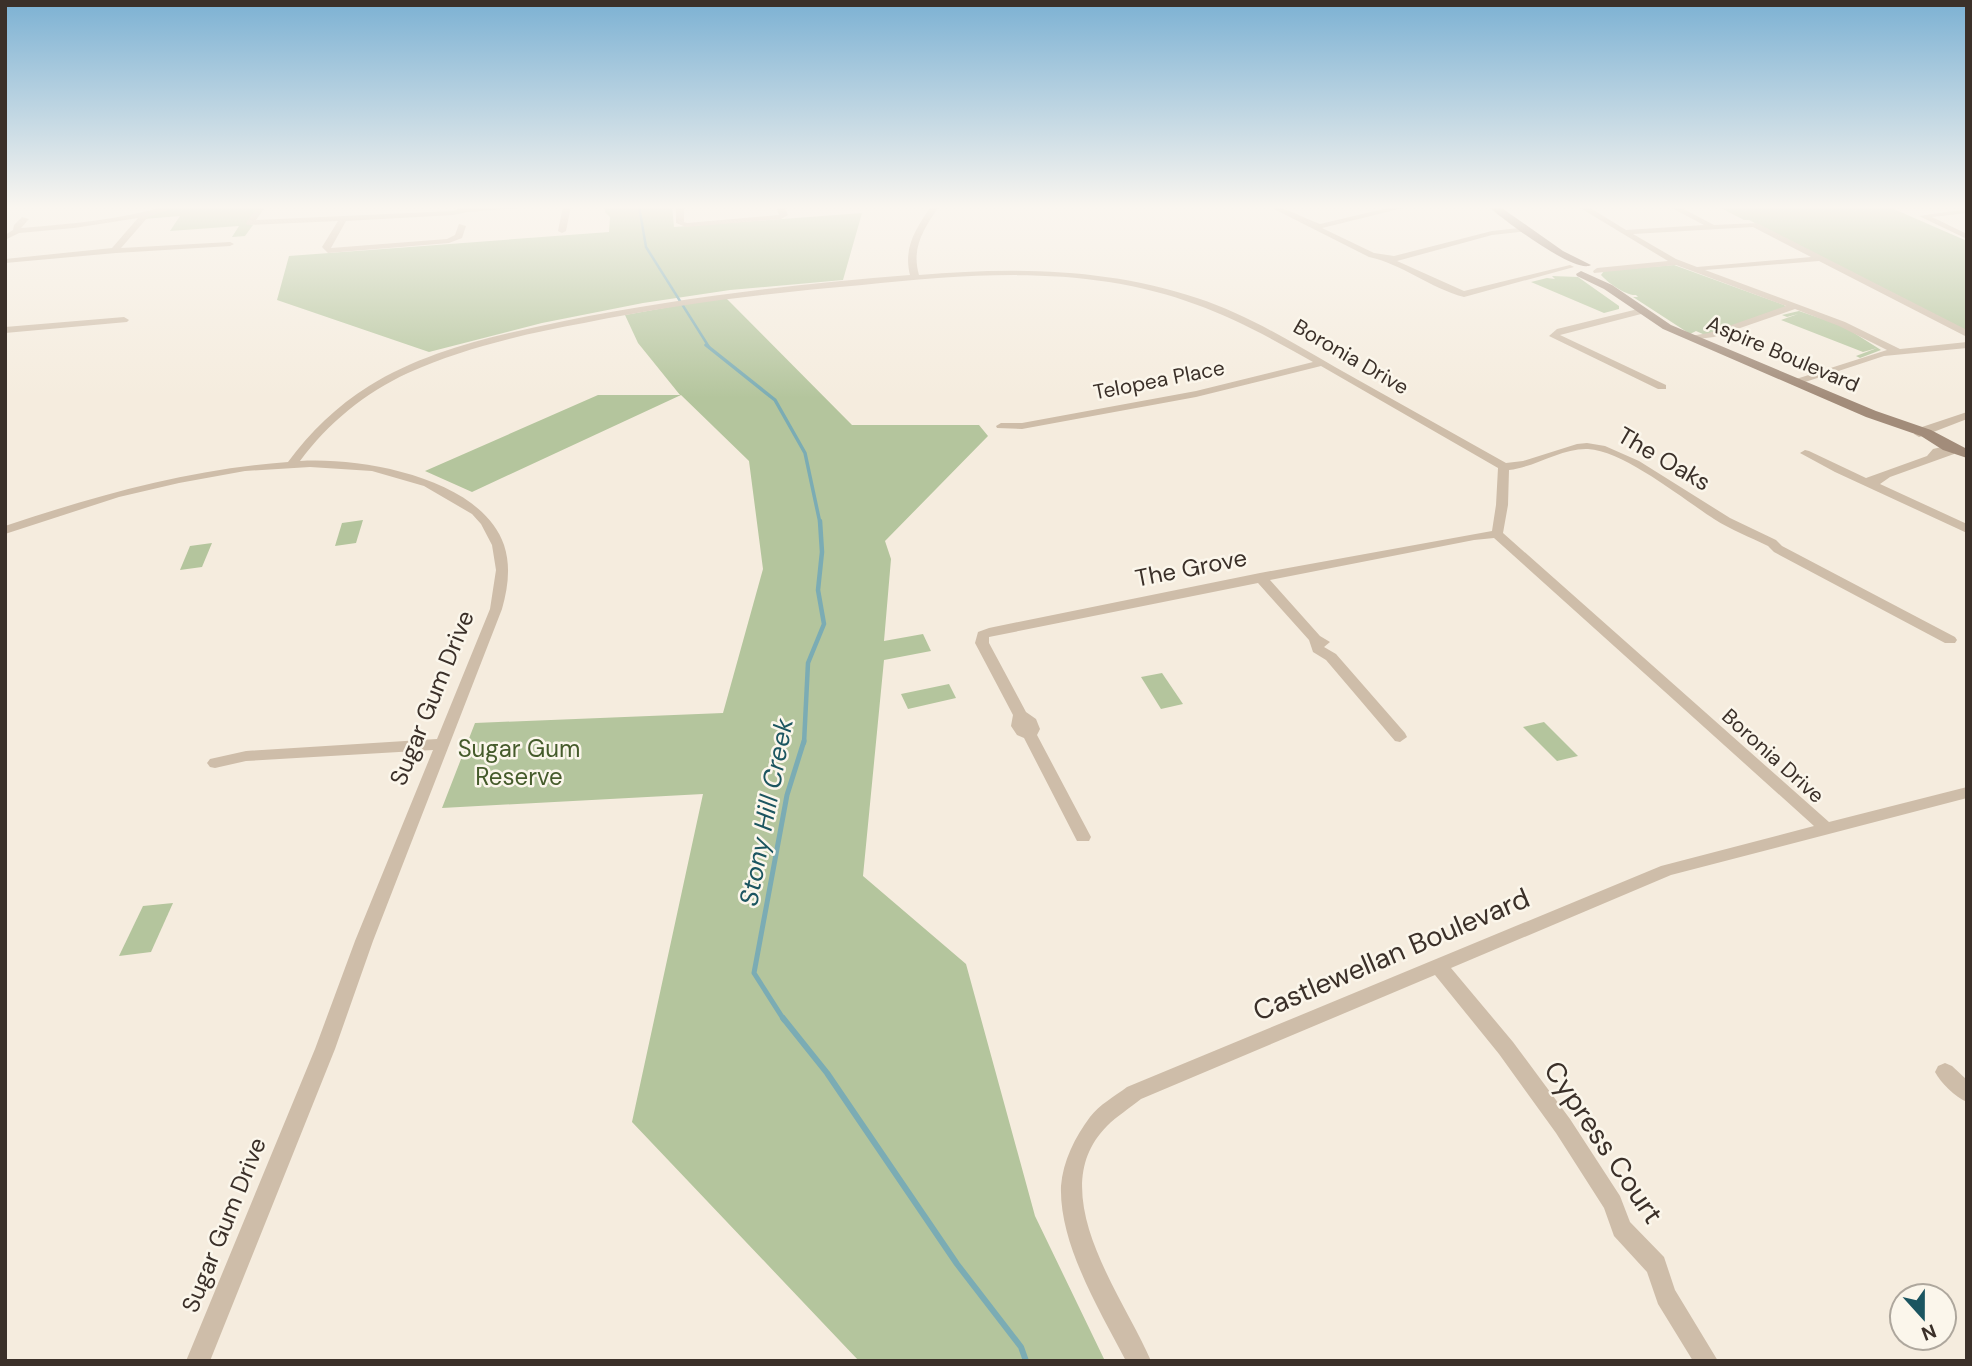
<svg xmlns="http://www.w3.org/2000/svg" width="1972" height="1366" font-family="'DM Sans',sans-serif">
<style>
.green{fill:#b4c59d}
.lines{fill:none;stroke-linecap:round;stroke-linejoin:round}
.stream-far4{stroke:#7bacb4;stroke-width:2.5}
.stream-far3{stroke:#7bacb4;stroke-width:3.5}
.stream-far2{stroke:#7bacb4;stroke-width:4.5}
.stream-far1{stroke:#7bacb4;stroke-width:5}
.stream{stroke:#7bacb4;stroke-width:6}
.street{fill:#cebda9;fill-rule:evenodd}
.secondary{fill:#a28c7a;fill-rule:evenodd}
.labels{text-anchor:middle;stroke-width:5;stroke-linejoin:round;paint-order:stroke}
.far-street-label{font-size:21px;fill:#3b3029;stroke:#fbf6eb}
.street-label{font-size:24px;fill:#3b3029;stroke:#fbf6eb}
.park-label{font-size:24px;fill:#455b2b;stroke:#fbf6eb}
.water-label{font-size:26px;font-style:italic;fill:#1b5560;stroke:#fbf6eb}
.near-street-label{font-size:28px;fill:#3b3029;stroke:#fbf6eb}
</style>
<rect width="100%" height="100%" fill="#f5ecde"/>
<g class="green">
<polygon points="184,206 258,206 249,224 253,225 245,236 232,237 239,226 170,231 180,216 144,219 148,214"/>
<polygon points="605,206 672,206 674,227 862,213 843,280 730,290 643,303 542,323 429,352 277,300 289,256 609,232 610,217 605,212"/>
<polygon points="1717,206 1887,206 1967,241 1967,331 1749,220 1744,220"/>
<path d="M1674,265L1784,305L1786,307L1705,335L1696,331L1690,334L1633,297H1638L1636,295C1626,296 1607,282 1601,275L1604,271Z"/>
<polygon points="1552,276 1578,277 1619,306 1619,309 1604,313 1531,282 1547,278 1555,279"/>
<polygon points="725,297 852,425 979,425 988,436 885,541 891,559 884,641 923,634 931,651 884,660 863,876 966,964 1035,1216 1105,1361 859,1361 632,1122 703,794 442,808 475,723 723,713 763,569 749,461 681,395 472,492 425,471 598,395 680,395 638,343 625,315"/>
<polygon points="1799,311 1843,326 1881,350 1860,358 1856,356 1877,348 1863,352 1781,320 1798,314 1787,317 1782,315"/>
<polygon points="363,520 356,543 335,546 342,523"/>
<polygon points="212,543 202,567 180,570 190,546"/>
<polygon points="1162,673 1183,704 1161,709 1141,677"/>
<polygon points="949,684 956,698 908,709 901,694"/>
<polygon points="1544,722 1578,756 1557,761 1523,727"/>
<polygon points="173,903 151,952 119,956 143,906"/>
</g>
<g class="lines">
<polyline class="stream-far4" points="639,206 646,247 709,347"/>
<polyline class="stream-far3" points="706,345 775,400 805,453 820,523"/>
<polyline class="stream-far2" points="804,743 808,663 824,624 818,590 822,552 820,521"/>
<polyline class="stream-far1" points="784,1020 754,973 787,795 804,741"/>
<polyline class="stream" points="783,1018 827,1073 957,1264 1021,1347 1026,1361"/>
<g class="street">
<path d="M166,206H179L148,217L121,248L230,242L234,244L230,246L116,253L5,263V259L112,248L138,218L74,228L19,233L5,240V235L13,230L14,225L22,217L29,219L21,228C70,224 119,220 166,206Z"/>
<polygon points="258,206 266,206 256,220 453,211 464,206 547,206 468,212 453,215 346,221 331,248 447,239 455,235 459,224 466,226 462,238 449,243 328,253 322,247 338,221 247,225 246,223"/>
<polygon points="563,206 571,206 566,231 562,233 558,231"/>
<polygon points="676,206 684,206 684,222 687,223 779,215 776,206 784,206 788,215 781,219 686,227 676,223"/>
<path d="M931,206H939C924,229 911,247 919,275C1013,267 1107,268 1197,298C1246,314 1290,341 1335,367C1392,399 1449,431 1506,463L1523,461L1577,444L1587,443L1605,446L1639,461L1730,518L1776,540L1782,546L1955,637L1957,640L1955,643H1945L1774,552L1768,546C1750,537 1731,530 1714,519C1683,499 1624,451 1588,449C1561,448 1536,467 1509,470L1508,505L1503,533L1829,822L1967,787V798L1671,875L1451,968L1513,1042L1570,1119L1620,1196L1630,1222L1664,1257L1675,1290L1718,1361H1693L1658,1304L1647,1272L1614,1236L1604,1208L1556,1133L1499,1054L1435,975L1141,1099C1130,1108 1117,1116 1107,1126C1041,1192 1124,1297 1151,1361H1126C1100,1311 1059,1244 1061,1186C1063,1161 1075,1137 1090,1117C1099,1105 1115,1096 1127,1087L1661,866L1814,826L1494,538L1474,540L1270,580L1320,636L1330,642L1324,647L1336,654L1405,733L1407,737L1400,742L1395,741L1326,660L1313,652L1309,640L1258,583L989,637V643L1026,712L1036,719L1040,729L1037,735L1091,837L1089,841H1077L1024,738L1017,735L1011,726L1013,715L975,643L978,632L989,628L1260,573L1492,531L1496,505L1498,468L1321,366L1196,397L1022,429L997,428L996,426L1001,423H1022L1196,391L1313,362C1243,322 1190,295 1109,282C1028,269 943,277 862,285C768,293 675,304 584,323C524,334 463,348 408,373C365,393 328,423 300,461C362,457 481,478 504,545C511,566 508,588 502,609L373,941L335,1049L210,1361H186L315,1049L355,941L433,750L246,761L215,768L210,767L207,763L210,759L246,751L437,739L490,609L496,570L492,545L481,524L472,514L424,486L372,471L310,467L245,471L179,483L119,497L5,534V526C98,495 190,469 288,462C310,432 337,406 369,386C427,350 497,335 564,321C678,298 794,284 910,275C903,247 916,229 931,206Z"/>
<path d="M1268,206C1284,206 1305,219 1320,224L1396,206H1411L1322,228L1374,253L1394,256L1492,231L1528,227V231L1492,235L1397,261L1464,291L1570,265L1574,267L1464,297C1430,288 1402,264 1369,257Z"/>
<path d="M1577,206H1587L1626,230L1704,225L1668,206H1678L1714,225L1757,223L1967,330V337L1819,261L1705,270L1845,322L1900,349L1967,342V348L1884,356L1799,384H1793V380L1887,350L1839,326L1795,309L1714,337L1690,340V336L1709,333L1786,306L1676,265L1594,273L1593,271L1597,268L1668,261ZM1753,227L1811,257L1697,267L1676,259L1633,234Z"/>
<polygon points="1967,209 1967,213 1932,217 1967,234 1967,239 1919,216"/>
<polygon points="1642,308 1645,309 1645,313 1560,335 1666,385 1666,389 1658,389 1549,336 1557,329"/>
<polygon points="124,317 129,320 127,322 5,333 5,327"/>
<polygon points="1967,412 1967,419 1923,436 1919,437 1914,434 1916,429"/>
<polygon points="1950,445 1955,448 1954,454 1890,477 1880,484 1967,524 1967,533 1835,472 1800,453 1805,450 1809,451 1866,478 1927,456 1933,449"/>
<path d="M1945,1063L1952,1066L1967,1080V1102C1955,1097 1941,1083 1935,1072L1938,1066Z"/>
</g>
<g class="secondary">
<path d="M1488,206H1499L1563,251L1591,265C1576,275 1502,219 1488,206Z"/>
<polygon points="1581,271 1612,285 1671,325 1876,411 1931,430 1967,449 1967,458 1943,450 1921,436 1866,417 1663,329 1604,289 1577,276 1576,274"/>
</g>
</g>
<linearGradient id="sky" x2="0" y2="1"><stop stop-color="#7cb1d3"/><stop offset="0.52" stop-color="#faf6f0"/><stop offset="1" stop-color="#faf6f0" stop-opacity="0"/></linearGradient>
<rect width="1972" height="398" fill="url(#sky)"/>
<g class="labels">
<g class="far-street-label">
<text transform="translate(1783 354) rotate(23)" y="7">Aspire Boulevard</text>
<text transform="translate(1351 357) rotate(30)" y="7">Boronia Drive</text>
<text transform="translate(1159 380) rotate(-11)" y="7">Telopea Place</text>
<text transform="translate(1773 756) rotate(42)" y="7">Boronia Drive</text>
</g>
<g class="street-label">
<text transform="translate(1664 459) rotate(30)" y="8">The Oaks</text>
<text transform="translate(1191 568) rotate(-11)" y="8">The Grove</text>
<text transform="translate(432 698) rotate(-68)" y="8">Sugar Gum Drive</text>
<text transform="translate(224 1225) rotate(-68)" y="8">Sugar Gum Drive</text>
</g>
<g class="park-label">
<text x="519" y="757">Sugar Gum<tspan x="519" dy="28">Reserve</tspan></text>
</g>
<g class="water-label">
<text transform="translate(766 812) rotate(-79)" y="9">Stony Hill Creek</text>
</g>
<g class="near-street-label">
<text transform="translate(1391 954) rotate(-23)" y="10">Castlewellan Boulevard</text>
<text transform="translate(1604 1142) rotate(56)" y="10">Cypress Court</text>
</g>
</g>
<rect width="1972" height="1366" fill="none" stroke="#3b3029" stroke-width="14"/>
<g transform="translate(1923 1317) rotate(159)"><circle r="33" fill="#fbf6eb" stroke="#aea79d" stroke-width="2"/>
<path d="M0-5L12 26L0 18L-12 26Z" fill="#1b5560"/>
<text y="-10" font-size="19" font-weight="bold" text-anchor="middle" fill="#3b3029">N</text>
</g>
</svg>
